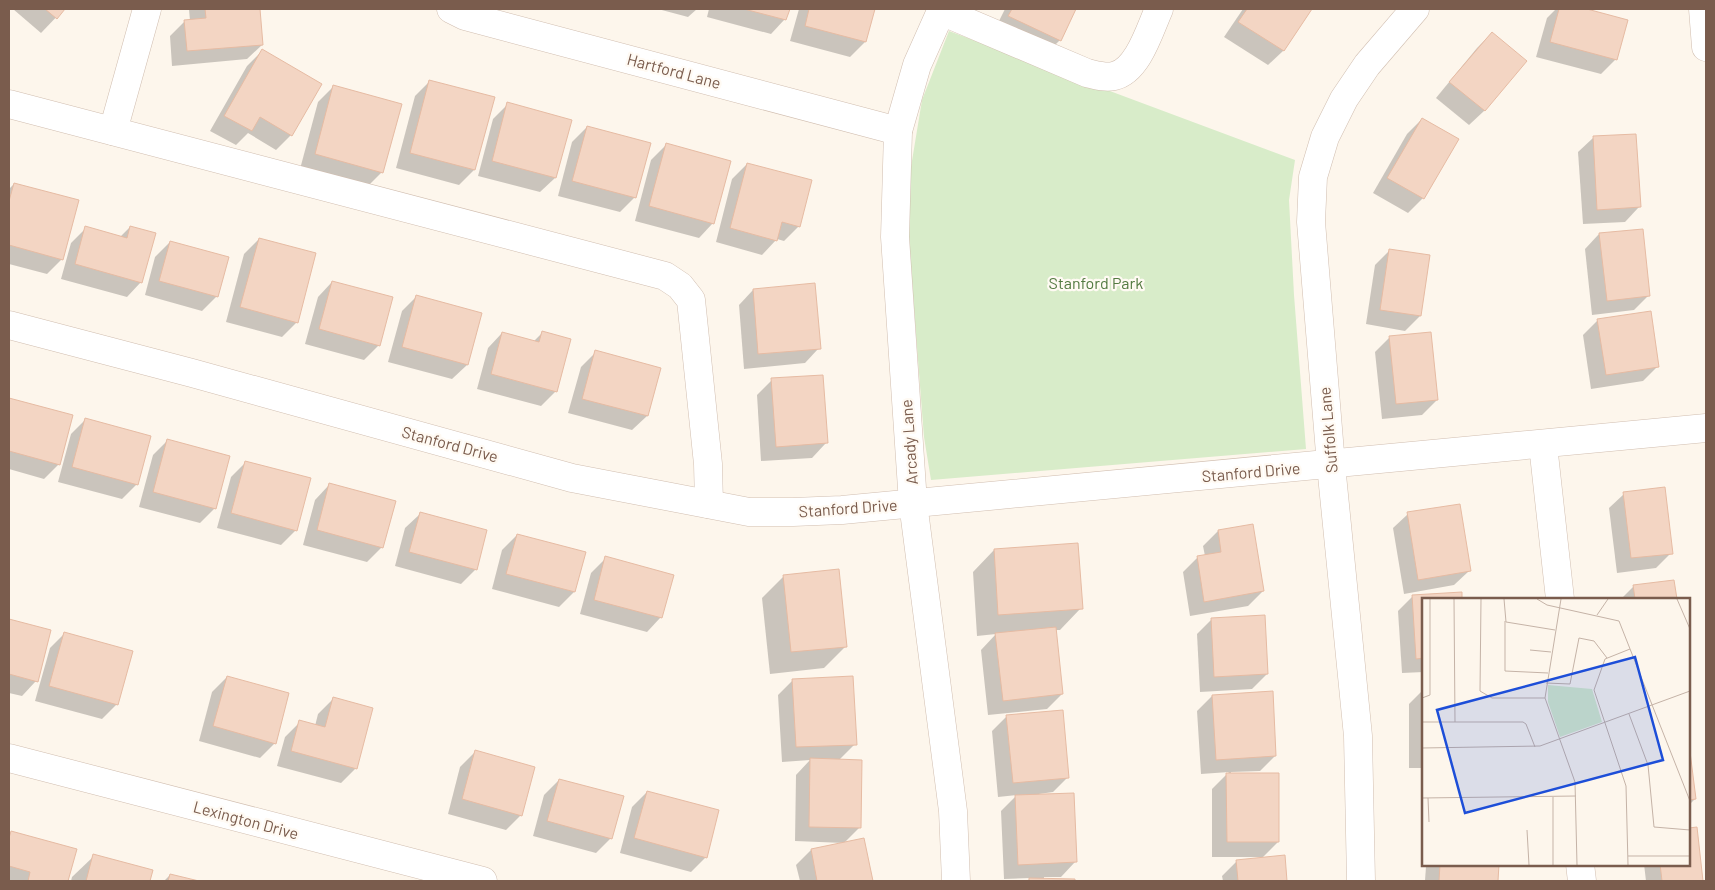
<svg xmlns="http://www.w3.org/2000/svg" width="1715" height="890" font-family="Barlow,sans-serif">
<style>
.green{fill:#d8ecc9}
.shadow{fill:#0003}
.building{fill:#f3d5c3;stroke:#e6bba3}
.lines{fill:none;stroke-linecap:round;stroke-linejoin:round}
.minor-casing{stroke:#d1beb0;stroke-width:29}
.minor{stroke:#fff;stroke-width:28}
.labels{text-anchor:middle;stroke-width:4.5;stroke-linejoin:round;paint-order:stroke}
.street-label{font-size:16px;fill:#7a5c4d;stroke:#fffaf3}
.park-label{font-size:16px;fill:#537a41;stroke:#fffaf3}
.inset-road{fill:none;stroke:#c5b3a7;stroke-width:1}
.view{fill:#1d4ed8;fill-opacity:0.15;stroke:#1d4ed8;stroke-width:2.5}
.inset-edge{fill:none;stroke:#7a5c4d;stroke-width:2.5}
</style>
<rect width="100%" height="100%" fill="#fdf6ec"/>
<polygon class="green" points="949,31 1295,160 1289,200 1294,295 1306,449 931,480 924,437 908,231 910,173 922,100"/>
<g class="shadow">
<polygon points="13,9 64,9 41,33"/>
<polygon points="189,9 259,9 262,45 247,59 172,66 170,36 185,21 190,21"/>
<polygon points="658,9 697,9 688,17"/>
<polygon points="709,9 788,9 785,19 771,34 707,17"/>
<polygon points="799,9 874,9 865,42 850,57 790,41"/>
<polygon points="1005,9 1074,9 1060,40 1045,55 994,31"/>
<polygon points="1243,9 1310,9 1283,51 1268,65 1224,37"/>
<polygon points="1556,9 1582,9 1626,20 1616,59 1601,74 1536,57 1547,18"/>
<polygon points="1492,33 1525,61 1484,111 1469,125 1436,98 1477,48"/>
<polygon points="262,51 291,135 276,150 248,133 236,145 210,131 247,66"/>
<polygon points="430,81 493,98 474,170 459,185 396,168 415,96"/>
<polygon points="333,87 382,172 367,187 300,169 318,102"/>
<polygon points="508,104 555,178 540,192 478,176 493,119"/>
<polygon points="1422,119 1457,140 1423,198 1408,213 1373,193 1407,134"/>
<polygon points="587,127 635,197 620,212 558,196 572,142"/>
<polygon points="1593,138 1639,207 1625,222 1583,224 1578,152"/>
<polygon points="666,145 713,223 699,238 635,221 651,160"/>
<polygon points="747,164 799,226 784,241 777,239 762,255 716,242 732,179"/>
<polygon points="14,184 62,259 47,274 9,264 9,189"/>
<polygon points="130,227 141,282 127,297 61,279 71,243 86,228 120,237"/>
<polygon points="1599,234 1649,295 1634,310 1592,315 1585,249"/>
<polygon points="259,239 297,322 282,337 226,322 244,254"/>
<polygon points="170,242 217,296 202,311 145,295 155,257"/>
<polygon points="1390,250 1420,316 1405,331 1366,324 1375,265"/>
<polygon points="332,282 379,345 364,360 305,344 318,297"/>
<polygon points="753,290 819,348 805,363 744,369 739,305"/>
<polygon points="416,297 467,365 452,379 388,362 402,311"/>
<polygon points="1598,320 1658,366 1643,381 1591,389 1583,335"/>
<polygon points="502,333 533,342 542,333 556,391 541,406 477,389 488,348"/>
<polygon points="1390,337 1437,400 1422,415 1382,419 1375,352"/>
<polygon points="596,352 659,369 647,416 632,430 568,413 581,367"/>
<polygon points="772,380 826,443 812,458 761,461 757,395"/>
<polygon points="9,399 72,416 59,464 44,479 9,469"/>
<polygon points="86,419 137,484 122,499 58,482 71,434"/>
<polygon points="168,440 215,508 200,523 139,507 153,455"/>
<polygon points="246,462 296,530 281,545 217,528 231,477"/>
<polygon points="329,485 382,547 367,562 303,545 315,500"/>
<polygon points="1624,494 1671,553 1656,568 1617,573 1609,508"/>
<polygon points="420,514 476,569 461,584 395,566 405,528"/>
<polygon points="1408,514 1469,571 1454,585 1404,594 1393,528"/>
<polygon points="1252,525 1263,591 1248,606 1190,616 1183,572 1198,557 1205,556 1203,546 1218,531"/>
<polygon points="517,535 584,553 574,592 559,607 492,589 502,550"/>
<polygon points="994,550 1081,608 1060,630 1055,630 1062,694 1047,709 988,715 981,650 996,634 977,636 973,572"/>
<polygon points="606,558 661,617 647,632 580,614 591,573"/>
<polygon points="784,576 846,646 824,668 770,674 762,598"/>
<polygon points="1634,586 1675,599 1621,599"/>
<polygon points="1413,596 1424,599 1424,672 1402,673 1398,611"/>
<polygon points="1212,619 1267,674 1252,689 1200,692 1197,634"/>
<polygon points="9,620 50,631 36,681 22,696 9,693"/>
<polygon points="64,634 117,704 102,719 35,701 50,648"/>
<polygon points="227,677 275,743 260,758 199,741 212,692"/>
<polygon points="793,680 855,744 839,760 860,827 844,843 795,841 796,775 810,760 782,762 778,695"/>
<polygon points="1424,689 1424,768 1409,768 1409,704"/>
<polygon points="1212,696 1275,756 1260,771 1231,772 1231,774 1278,842 1262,858 1284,856 1286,881 1223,881 1222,876 1237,861 1260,859 1260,857 1212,857 1212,789 1229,772 1201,774 1197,711"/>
<polygon points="333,699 355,769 341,783 277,766 285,737 300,722 315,726 318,714"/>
<polygon points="1007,716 1068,777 1053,792 1039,794 1075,862 1061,877 1044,877 1044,879 1074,880 1074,881 1027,881 1031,878 1004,879 1001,811 1017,795 998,797 992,731"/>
<polygon points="1689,750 1695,799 1689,805"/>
<polygon points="475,752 521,815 506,830 448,814 460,767"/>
<polygon points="559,780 611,838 596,853 533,836 544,795"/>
<polygon points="1424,782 1424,848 1423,848 1421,784"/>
<polygon points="647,792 706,857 691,872 620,853 632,807"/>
<polygon points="1696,828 1702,881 1646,881 1644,864 1689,864 1689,829"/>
<polygon points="11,832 75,850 67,881 9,881 9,835"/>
<polygon points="863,839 872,881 800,881 796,865 811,850"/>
<polygon points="94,856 152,871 149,881 71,881 72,877"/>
<polygon points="1428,864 1498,864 1497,881 1425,881 1426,866"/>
<polygon points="170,875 194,881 164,881"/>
</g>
<g class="building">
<polygon points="45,9 65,9 57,19"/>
<polygon points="205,9 260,9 263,45 187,51 184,20 206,18"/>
<polygon points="744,9 790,9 786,20"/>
<polygon points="809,9 875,9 866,42 805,26"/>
<polygon points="1012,9 1076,9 1061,41 1008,16"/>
<polygon points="1247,9 1312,9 1284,51 1238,22"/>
<polygon points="1559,9 1587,9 1628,20 1617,60 1550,42"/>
<polygon points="1492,32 1527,61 1485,111 1449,82"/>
<polygon points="262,49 322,84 292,136 260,117 252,131 224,116"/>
<polygon points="429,80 495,97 475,170 410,153"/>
<polygon points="333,85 402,104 383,173 315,154"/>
<polygon points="507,102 572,120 556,178 492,161"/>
<polygon points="1422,118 1459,139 1424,199 1387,178"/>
<polygon points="587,126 651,143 636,198 572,181"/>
<polygon points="1636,134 1641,207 1597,210 1593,136"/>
<polygon points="666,143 731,161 714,224 649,206"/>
<polygon points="747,163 812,180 800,227 782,222 777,241 730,228"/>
<polygon points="14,183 79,200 63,260 9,245 9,201"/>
<polygon points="85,226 127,238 130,226 156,233 142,283 75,264"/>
<polygon points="1643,229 1650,296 1607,301 1599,233"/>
<polygon points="259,238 316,253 298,323 240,307"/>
<polygon points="170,241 229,257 218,297 159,281"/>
<polygon points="1389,249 1430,255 1421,316 1380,310"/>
<polygon points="332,281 393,297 380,346 319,329"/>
<polygon points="815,283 821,349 758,354 753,289"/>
<polygon points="416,295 482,313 468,365 402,347"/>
<polygon points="1651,311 1659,367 1606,375 1597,319"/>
<polygon points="542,331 571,339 557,392 491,374 502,332 539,342"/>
<polygon points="1431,332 1438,400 1396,404 1389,336"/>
<polygon points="595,350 661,368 648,416 582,399"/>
<polygon points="823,375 828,443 776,447 771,378"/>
<polygon points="9,398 73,415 60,465 9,451"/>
<polygon points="85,418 151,436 138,485 72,467"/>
<polygon points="167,439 230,456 216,509 153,492"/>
<polygon points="245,461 311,478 297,531 231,513"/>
<polygon points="329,483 396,501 383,548 317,530"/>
<polygon points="1665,487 1673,554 1631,558 1623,492"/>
<polygon points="1460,504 1471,571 1418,580 1407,512"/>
<polygon points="420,512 487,530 477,570 409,552"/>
<polygon points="1253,524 1264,591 1204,602 1197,556 1221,552 1218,530"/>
<polygon points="517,534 586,552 575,592 506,574"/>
<polygon points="1078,543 1083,609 998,615 994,549"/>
<polygon points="605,556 674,575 662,618 594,600"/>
<polygon points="839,569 847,647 791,652 783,575"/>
<polygon points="1674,580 1677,599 1635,599 1633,585"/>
<polygon points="1462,592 1462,599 1424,599 1424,658 1416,659 1412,595"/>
<polygon points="1265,615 1268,674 1214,677 1211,618"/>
<polygon points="9,619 51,630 38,682 9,674"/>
<polygon points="1056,627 1063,694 1003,701 995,633"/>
<polygon points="64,632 133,651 118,705 49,686"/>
<polygon points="227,676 289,693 276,744 213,726"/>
<polygon points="853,676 857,745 796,747 792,679"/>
<rect x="1423" y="687" width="1" height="66"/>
<polygon points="1273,691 1276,756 1216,760 1212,695"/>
<polygon points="333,697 373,708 357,769 291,751 299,720 325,727"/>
<polygon points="1063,710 1069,778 1013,783 1006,715"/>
<polygon points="1689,744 1696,799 1689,800"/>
<polygon points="475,750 535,767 522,816 462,799"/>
<polygon points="810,758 862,760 861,828 809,827"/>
<polygon points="1226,773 1279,773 1279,842 1227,842"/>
<polygon points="559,779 624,796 612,839 547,821"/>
<polygon points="647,791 719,810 707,858 634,838"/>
<polygon points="1074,793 1077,862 1018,865 1015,795"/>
<polygon points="1697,827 1703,881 1662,881 1660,864 1689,864 1689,828"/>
<polygon points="11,831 77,849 68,881 28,881 30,872 9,866 9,838"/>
<polygon points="864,838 873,881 817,881 811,849"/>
<polygon points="93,854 153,870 150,881 86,881"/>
<polygon points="1285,855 1287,881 1238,881 1236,860"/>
<polygon points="1440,864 1499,864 1498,881 1439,881"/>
<polygon points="170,874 199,881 168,881"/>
<polygon points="1029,878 1075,879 1075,881 1029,881"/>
</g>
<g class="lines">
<g class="minor-casing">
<g id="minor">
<polyline points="451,9 465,16 898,131"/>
<polyline points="942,9 917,65 898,131 895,237 913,503 953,811 956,881"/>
<polyline points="1703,9 1706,47"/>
<path d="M941,11L1087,73C1096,75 1105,78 1114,76C1138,71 1150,29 1159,9"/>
<polyline points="9,104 665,276 680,286 691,300 708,464 709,504"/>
<polyline points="113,131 147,9"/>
<polyline points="9,325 192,373 572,478 749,512 793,512 842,510 1706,428"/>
<polyline points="1543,445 1560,599"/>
<polyline points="9,758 483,881"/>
<polyline points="1580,864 1582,881"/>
<polyline points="1361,881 1358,736 1331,465 1311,222 1313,177 1325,137 1344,99 1367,65 1415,9"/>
</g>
</g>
<use href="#minor" class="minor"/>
</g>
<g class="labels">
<g class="street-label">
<text transform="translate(674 71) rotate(15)" y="6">Hartford Lane</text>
<text transform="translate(1328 430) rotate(-95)" y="6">Suffolk Lane</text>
<text transform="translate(909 442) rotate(-94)" y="6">Arcady Lane</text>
<text transform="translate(450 444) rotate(15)" y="6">Stanford Drive</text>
<text transform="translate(1251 472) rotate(-5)" y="6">Stanford Drive</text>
<text transform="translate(848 508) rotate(-4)" y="6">Stanford Drive</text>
<text transform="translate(246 820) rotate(15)" y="6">Lexington Drive</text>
</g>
<g class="park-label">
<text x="1096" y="289">Stanford Park</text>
</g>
</g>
<g transform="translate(1422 598)">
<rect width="268" height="268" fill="#fdf6ec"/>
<path d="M126,87L170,91L180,124L138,139L126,104Z" fill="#d8ecc9"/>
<path class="inset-road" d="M32,1L33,124M59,1L58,93L70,100H123M82,1L84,24L133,32M115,1L125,7L197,23L268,203M139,1L123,100L153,184L155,267M255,1L268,31M175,17L186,1M83,23V73L126,75M108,52L129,54M124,85L148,86L157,40L172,43L185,60M0,100L8,97V1M207,116L226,167L232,229L268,232M0,124H101L104,126L113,149M0,150L118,148L268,93M131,199V267M0,200L154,198M6,200L7,224M105,232L107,267M206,258H268M206,267L204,188L172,92L183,61L208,51"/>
<path class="view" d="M213,59L241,162L43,215L15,112Z"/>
<rect width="268" height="268" class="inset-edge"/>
</g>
<rect width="1715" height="890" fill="none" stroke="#7a5c4d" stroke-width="20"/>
</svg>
